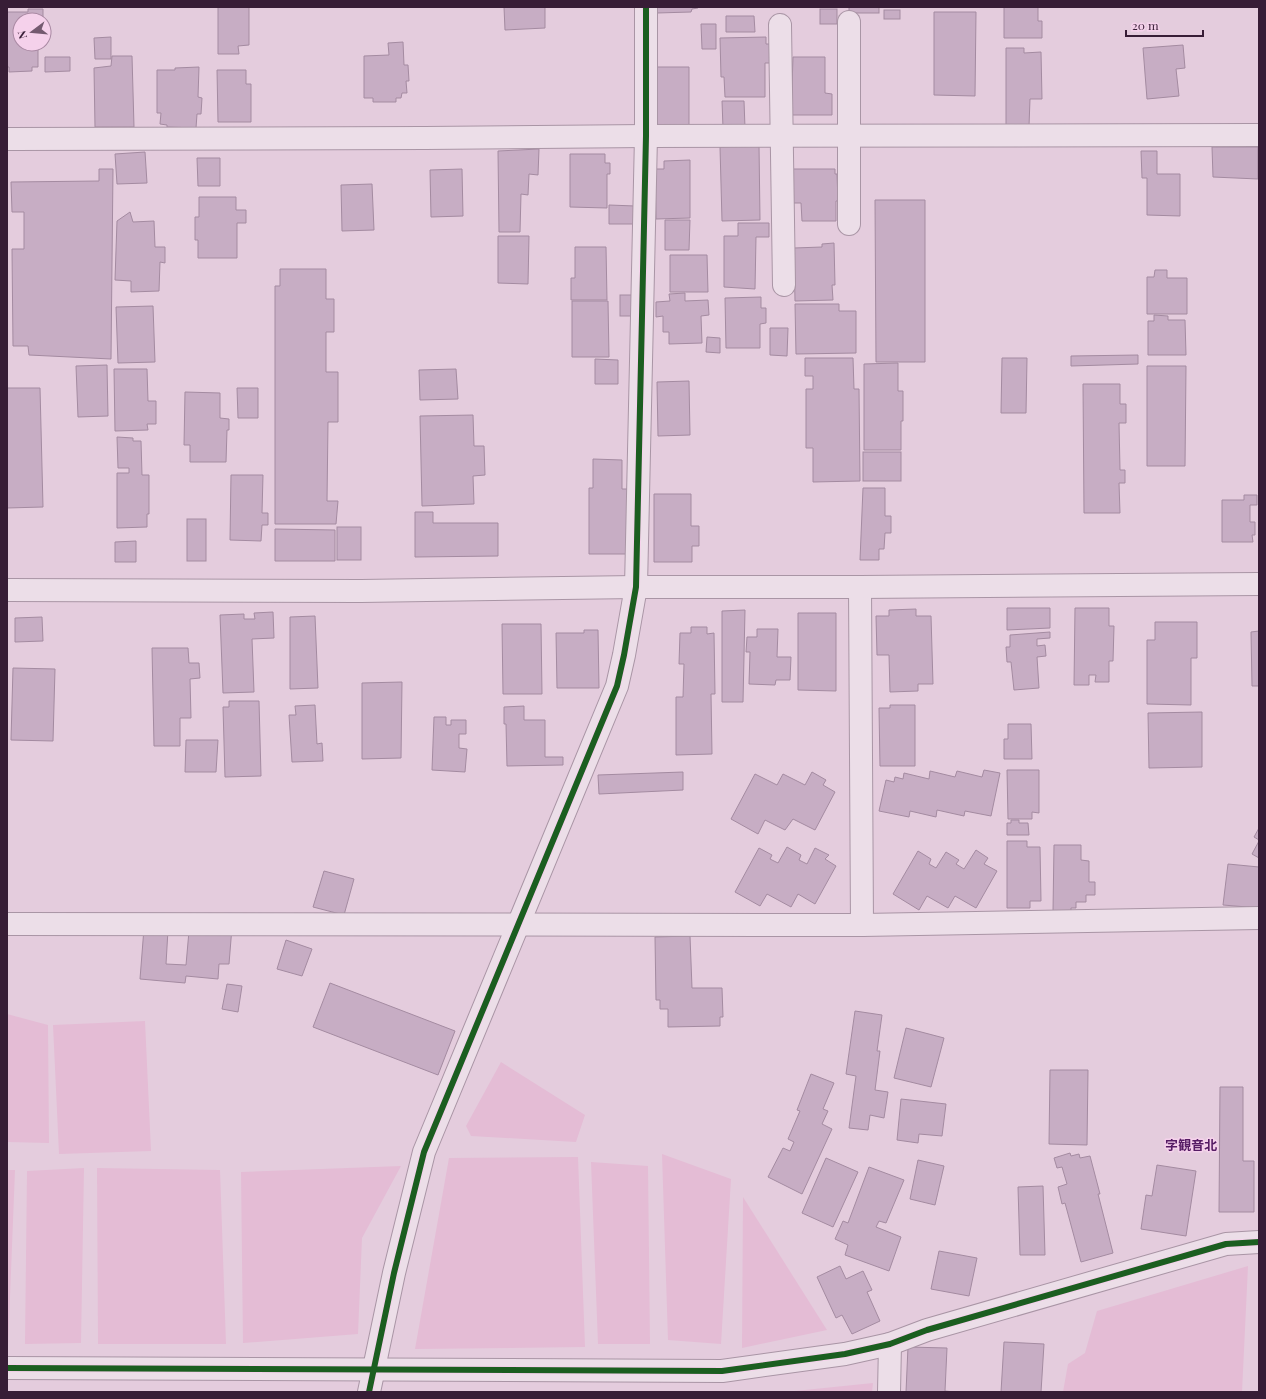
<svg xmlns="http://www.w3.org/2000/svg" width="1266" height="1399" font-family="'Playfair Display','Noto Sans JP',serif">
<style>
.farmland{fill:#e4bcd5}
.building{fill:#c7adc4;stroke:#a48ba1}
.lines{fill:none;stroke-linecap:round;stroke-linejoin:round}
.minor-casing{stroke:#a995a5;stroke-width:24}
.tertiary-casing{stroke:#a995a5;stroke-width:24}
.minor{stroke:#ecdee8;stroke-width:22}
.tertiary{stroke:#ecdee8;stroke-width:22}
.cycleway-casing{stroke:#f5d1eb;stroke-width:8}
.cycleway{stroke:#1b5e20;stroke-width:6}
.labels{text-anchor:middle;stroke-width:3;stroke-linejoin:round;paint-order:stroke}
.quarter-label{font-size:13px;font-weight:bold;fill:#551c64;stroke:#f5d1eb}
</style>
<rect width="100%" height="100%" fill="#e4ccdd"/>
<g class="farmland">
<polygon points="7,1014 48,1025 49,1143 7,1142"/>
<polygon points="145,1021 151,1151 59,1154 53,1025"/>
<polygon points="501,1062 585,1115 576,1142 471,1136 466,1126"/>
<polygon points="662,1154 731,1179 721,1344 668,1340"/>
<polygon points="578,1157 585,1347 415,1349 449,1158"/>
<polygon points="591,1162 648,1166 650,1344 598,1344"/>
<polygon points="401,1166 362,1238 358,1334 243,1343 241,1172"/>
<polygon points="84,1168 81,1343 25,1344 27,1171"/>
<polygon points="97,1168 220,1170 226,1344 98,1344"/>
<polygon points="7,1170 15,1170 8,1348 7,1348"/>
<polygon points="743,1197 827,1330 742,1348"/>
<polygon points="1248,1266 1242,1392 1063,1392 1068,1364 1085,1353 1097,1311"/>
<polygon points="873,1383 872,1392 785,1392"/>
</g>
<g class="building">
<polygon points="218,7 249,7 249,45 238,46 239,54 218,54"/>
<polygon points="504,7 545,7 545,28 505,30"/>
<polygon points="657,7 698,7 698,8 692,9 691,12 657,13"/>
<rect x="849" y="7" width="30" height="6"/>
<polygon points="1004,7 1038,7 1038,21 1042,21 1042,38 1004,38"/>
<polygon points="28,9 43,9 43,20 20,20 20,44 38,44 38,67 32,67 32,71 9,72 9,67 7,67 7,12 28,12"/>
<rect x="820" y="9" width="17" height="15"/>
<rect x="884" y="10" width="16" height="9"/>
<polygon points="934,12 976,12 975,96 934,95"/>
<polygon points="726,16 754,16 755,32 726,32"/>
<polygon points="701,24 716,24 716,49 702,49"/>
<polygon points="48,25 48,41 44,41 44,26"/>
<polygon points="111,37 111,59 95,59 94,38"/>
<polygon points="766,37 766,44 771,44 772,63 765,63 765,97 725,97 724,77 721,77 720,38"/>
<polygon points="403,42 404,65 408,65 409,81 406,81 407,93 402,93 401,98 396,98 396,102 373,102 373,98 364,98 364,56 389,55 388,43"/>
<polygon points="1183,45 1185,68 1176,69 1179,96 1147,99 1143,48"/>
<polygon points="1006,48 1024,48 1024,53 1041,52 1042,99 1030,99 1029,126 1006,126"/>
<polygon points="112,56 132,56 134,127 95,127 94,68 111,66"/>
<polygon points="45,57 70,57 70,71 45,72"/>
<polygon points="793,57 825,57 825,93 832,94 832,115 791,115"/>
<polygon points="199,67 198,97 202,98 201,114 197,114 196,128 167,127 167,125 160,124 161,113 157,113 157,70 175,70 175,68"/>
<polygon points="655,67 689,67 689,125 656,125"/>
<polygon points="217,70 246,70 246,84 251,84 251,122 218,122"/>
<polygon points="722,101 744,101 745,128 723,128"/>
<polygon points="759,145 760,220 722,221 720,147"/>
<polygon points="1212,147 1258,147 1258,179 1213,177"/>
<polygon points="539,149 538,175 529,174 528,195 521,194 520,232 499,232 498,151"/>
<polygon points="1141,151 1157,151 1157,174 1180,174 1180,216 1147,215 1147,178 1142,178"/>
<polygon points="145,152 147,183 117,184 115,154"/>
<polygon points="570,154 605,154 605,163 610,163 610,174 607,174 607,208 570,207"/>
<polygon points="197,158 220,158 220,186 198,186"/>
<polygon points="690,160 690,218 656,219 655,169 664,169 664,161"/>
<polygon points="99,169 113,169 111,359 29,355 28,346 13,346 12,249 24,249 24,212 12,212 11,182 99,181"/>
<polygon points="462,169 463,216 431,217 430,170"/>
<polygon points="790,169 835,169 835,174 837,174 838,201 836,201 836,221 802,221 801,203 791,203"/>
<polygon points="372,184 374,230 342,231 341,185"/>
<polygon points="199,197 236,197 236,210 246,210 246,223 237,223 237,258 198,258 198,240 195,240 195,217 199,217"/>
<polygon points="875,200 925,200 925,362 876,362"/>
<polygon points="609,205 635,206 634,224 609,224"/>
<polygon points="130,212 133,222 154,221 155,247 165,247 165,263 160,262 159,291 131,292 131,281 115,280 117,221"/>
<polygon points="665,220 690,220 689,250 665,250"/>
<polygon points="738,223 769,223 769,237 756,237 755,289 724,287 724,236 738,236"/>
<polygon points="498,236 529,236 528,284 498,283"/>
<polygon points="834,243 835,285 832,285 833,300 795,301 794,248 822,247 822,244"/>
<polygon points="575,247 606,247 607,300 571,300 571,278 575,278"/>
<polygon points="670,255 707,255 708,292 670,292"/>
<polygon points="280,269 326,269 326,299 334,299 334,332 326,332 326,372 338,372 338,422 328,422 327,501 338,501 336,524 275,524 275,286 280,286"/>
<polygon points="1155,270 1167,270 1167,278 1187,278 1187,314 1147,314 1147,277 1154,277"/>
<polygon points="685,293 685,301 708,300 709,315 701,316 702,343 669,344 669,332 663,332 663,316 656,317 656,302 670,301 669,294"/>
<rect x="620" y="295" width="18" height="21"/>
<polygon points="761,297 761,308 766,308 766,323 760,324 760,348 726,348 725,298"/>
<polygon points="572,301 608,301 609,357 572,357"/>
<polygon points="795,304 839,304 839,311 856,311 856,353 796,354"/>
<polygon points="153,306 155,362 118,363 116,307"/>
<polygon points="1154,315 1168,316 1168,320 1185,320 1186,355 1148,355 1148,321 1154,321"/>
<polygon points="770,328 788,328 787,356 770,355"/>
<polygon points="707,337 720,338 720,353 706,352"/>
<polygon points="1138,355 1138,364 1071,366 1071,356"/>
<polygon points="805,358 853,358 854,389 859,389 860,481 813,482 813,448 806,448 806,389 813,389 813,376 805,376"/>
<polygon points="1002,358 1027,358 1026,413 1001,413"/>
<polygon points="595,359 618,360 618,384 595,384"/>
<polygon points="898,363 898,391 903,391 903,421 901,421 901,450 864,450 864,364"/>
<polygon points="107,365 108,416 78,417 76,366"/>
<polygon points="1147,366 1186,366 1185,466 1147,466"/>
<polygon points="114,369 147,369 148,401 156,401 156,424 147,424 148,430 115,431"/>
<polygon points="456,369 458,399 420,400 419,370"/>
<polygon points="689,381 690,435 658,436 657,382"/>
<polygon points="1083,384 1120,384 1120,404 1126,404 1126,423 1119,423 1120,470 1125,470 1125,483 1119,483 1120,513 1084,513"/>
<polygon points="7,388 40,388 43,507 7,508"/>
<polygon points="237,388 258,388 258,418 238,418"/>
<polygon points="185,392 220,393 220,418 229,419 229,430 227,430 226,462 190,462 190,445 184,445"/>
<polygon points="473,415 474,446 484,446 485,475 473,476 474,504 422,506 420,416"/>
<polygon points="117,437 133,438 133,441 141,441 142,475 149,475 149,514 147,514 147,527 117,528 117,473 129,473 129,468 118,468"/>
<rect x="863" y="452" width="38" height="29"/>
<polygon points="593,459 622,460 622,489 630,489 631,554 589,554 589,488 593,488"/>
<polygon points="231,475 263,475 262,513 268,513 268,525 262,525 261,541 230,540"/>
<polygon points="863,488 885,488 885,516 891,516 891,533 885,533 884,549 879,549 879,560 860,560"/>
<polygon points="654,494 691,494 691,526 699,526 699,546 692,546 692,562 654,562"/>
<polygon points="1244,495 1257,495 1257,505 1250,505 1250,522 1255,522 1255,535 1252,535 1253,542 1222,542 1222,500 1244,500"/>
<polygon points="415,512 433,512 433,523 498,523 498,556 415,557"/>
<rect x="187" y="519" width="19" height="42"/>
<rect x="337" y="527" width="24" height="33"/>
<polygon points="275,529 335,530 335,561 275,561"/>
<polygon points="136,541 136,562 115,562 115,542"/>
<polygon points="1007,608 1050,608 1050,628 1007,630"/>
<polygon points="1075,608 1109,608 1109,626 1114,626 1113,661 1109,661 1109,682 1095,682 1096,675 1089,675 1089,685 1074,685"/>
<polygon points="916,609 916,616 931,616 933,684 918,684 918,691 890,692 889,655 877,655 876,616 889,616 889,610"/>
<polygon points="745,610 743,702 722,702 722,611"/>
<polygon points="273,612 274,638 252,639 254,692 223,693 220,615 244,614 244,619 255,619 254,613"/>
<polygon points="798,613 836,613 836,691 798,690"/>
<polygon points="315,616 318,688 290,689 290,617"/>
<polygon points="42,617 43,641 15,642 15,618"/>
<polygon points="1155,622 1197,622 1197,658 1191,658 1191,705 1147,704 1147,640 1155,640"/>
<polygon points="502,624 541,624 542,694 503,694"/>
<polygon points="691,627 707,627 707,634 714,633 715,694 711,694 712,754 676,755 676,697 683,697 684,664 679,664 680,633 691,633"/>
<polygon points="757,629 778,629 777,657 791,657 790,680 776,680 775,685 749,684 750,652 746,652 747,637 757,637"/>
<polygon points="584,630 598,630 599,688 557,688 556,633 584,633"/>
<polygon points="1259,631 1259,686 1252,686 1251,632"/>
<polygon points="1050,632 1050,638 1037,639 1037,646 1045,645 1046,656 1037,657 1039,688 1014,690 1011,662 1007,662 1006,647 1010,647 1010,635"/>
<polygon points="152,648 188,648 189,663 199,663 200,678 190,679 191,718 180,718 180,746 154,746"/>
<polygon points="13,668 55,669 53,741 11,740"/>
<polygon points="402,682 401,758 362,759 362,683"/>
<polygon points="229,701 259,701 261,776 225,777 223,707 229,707"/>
<polygon points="315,705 317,744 322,743 323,761 292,762 289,715 296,715 295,706"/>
<polygon points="890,705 915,705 915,766 880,766 879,708 890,708"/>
<polygon points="524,706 524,720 545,720 545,757 563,757 563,765 507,766 506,724 504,724 504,707"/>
<polygon points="1202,712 1202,767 1149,768 1148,713"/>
<polygon points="434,717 446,717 446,725 451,725 451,720 466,720 466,734 459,734 459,748 467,749 465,772 432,770"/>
<polygon points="1008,724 1031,724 1032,759 1004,759 1004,739 1008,739"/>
<polygon points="186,740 218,740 216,772 185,772"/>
<polygon points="984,770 1000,773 991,816 965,811 964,816 937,810 936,817 910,811 909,817 879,811 886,780 894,782 895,777 903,779 904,773 929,779 930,771 955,777 957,771 982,777"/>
<polygon points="1007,770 1039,770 1039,813 1032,812 1032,819 1008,819"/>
<polygon points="683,772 683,790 599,794 598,775"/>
<polygon points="812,772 826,780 823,785 835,792 815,830 793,819 785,830 765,820 758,834 731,819 755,774 777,785 783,774 805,785"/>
<polygon points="1011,820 1019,820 1019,823 1028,823 1029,835 1007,835 1007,823 1011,823"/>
<polygon points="1259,828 1259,840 1254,837"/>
<polygon points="1007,841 1027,841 1027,847 1040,847 1041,901 1030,901 1030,908 1007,908"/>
<polygon points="1259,841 1259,858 1252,854"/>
<polygon points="1054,845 1081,845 1081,860 1089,861 1089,882 1095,882 1095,895 1086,895 1086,902 1076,902 1076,908 1071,908 1071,911 1053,911"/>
<polygon points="787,847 801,855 799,860 807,864 815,848 829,855 825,859 836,866 815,904 798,894 791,907 767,894 760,906 735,892 759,848 772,855 770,859 778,863"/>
<polygon points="976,850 988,858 984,864 997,871 976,908 955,896 948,908 927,896 919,910 893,894 918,851 931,859 929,864 936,868 946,852 959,860 956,864 964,869"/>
<polygon points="1228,864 1259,867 1259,908 1223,905"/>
<polygon points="324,871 354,879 344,915 313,907"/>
<polygon points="232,927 229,964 219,964 218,979 186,976 185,983 140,979 144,928 168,930 166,964 186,965 189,931"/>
<polygon points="690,936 692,988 722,988 723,1017 720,1017 720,1026 668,1027 668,1009 660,1009 660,1000 656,1000 655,937"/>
<polygon points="286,940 312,949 302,976 277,969"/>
<polygon points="330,983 455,1031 438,1075 313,1027"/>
<polygon points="227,984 242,986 238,1012 222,1009"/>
<polygon points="855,1011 882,1015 877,1051 880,1051 875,1090 888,1092 884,1118 870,1115 868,1130 849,1128 856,1076 846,1074"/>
<polygon points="906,1028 944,1038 931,1087 894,1078"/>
<polygon points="1050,1070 1088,1070 1087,1145 1049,1144"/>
<polygon points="811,1074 834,1083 823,1109 828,1111 822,1124 832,1129 802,1194 768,1177 783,1148 790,1151 794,1142 788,1139 800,1111 797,1110"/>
<polygon points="1220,1087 1243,1087 1243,1161 1254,1161 1254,1212 1219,1212"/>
<polygon points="901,1099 946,1104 942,1136 919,1134 918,1143 897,1140"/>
<polygon points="1070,1153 1071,1156 1079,1154 1080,1158 1090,1156 1100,1194 1098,1194 1113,1253 1081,1262 1065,1203 1062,1204 1058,1187 1067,1184 1062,1167 1057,1168 1054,1158"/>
<polygon points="826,1158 858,1172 833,1227 802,1213"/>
<polygon points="918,1160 944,1166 935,1205 910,1199"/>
<polygon points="1157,1165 1196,1171 1186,1236 1141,1229 1146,1195 1152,1196"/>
<polygon points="869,1167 904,1180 886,1223 879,1221 876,1227 901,1237 889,1271 845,1255 848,1245 835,1239 843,1221 848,1223"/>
<polygon points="1043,1186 1045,1255 1020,1255 1018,1187"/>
<polygon points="939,1251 977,1258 969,1296 931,1289"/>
<polygon points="840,1266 846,1279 863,1271 872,1290 867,1292 880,1321 852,1334 842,1315 836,1318 817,1277"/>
<polygon points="1004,1342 1044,1344 1041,1392 1001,1392"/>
<polygon points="908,1347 947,1348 945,1391 955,1392 906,1392"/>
</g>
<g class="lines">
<g class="minor-casing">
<g id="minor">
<polyline points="780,25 784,285"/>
<polyline points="7,139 425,138 646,136 1259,135"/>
<polyline points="849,224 849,22"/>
<polyline points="860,587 862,925"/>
<polyline points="7,924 862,925 1259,918"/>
<polyline points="7,1368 722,1371 845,1354 890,1344 927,1330 1226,1244 1259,1242"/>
<polyline points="369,1392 394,1273 424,1152 617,686 624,655 636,587 646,136 646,7"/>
<polyline points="889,1392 890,1344"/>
</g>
</g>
<g class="tertiary-casing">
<polyline id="tertiary" points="7,590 361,591 636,587 860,587 1259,584"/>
</g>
<use href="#minor" class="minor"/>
<use href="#tertiary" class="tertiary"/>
<g class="cycleway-casing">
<g id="cycleway">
<polyline points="7,1368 722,1371 845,1354 890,1344 927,1330 1226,1244 1259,1242"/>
<polyline points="369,1392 394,1273 424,1152 617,686 624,655 636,587 646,136 646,7"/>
</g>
</g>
<use href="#cycleway" class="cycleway"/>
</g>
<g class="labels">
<g class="quarter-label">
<text x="1191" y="1150">字観音北</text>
</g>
</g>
<rect width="1266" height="1399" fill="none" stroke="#371d36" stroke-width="16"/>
<g transform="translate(32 32) rotate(254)"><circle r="19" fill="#f5d1eb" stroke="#a989a3"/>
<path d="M0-3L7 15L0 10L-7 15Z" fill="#745a70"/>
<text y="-6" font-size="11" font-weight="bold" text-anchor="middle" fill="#371d36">N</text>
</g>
<path d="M1126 30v6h77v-6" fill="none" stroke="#371d36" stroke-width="2"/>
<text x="1132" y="30" font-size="12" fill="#371d36" stroke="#f5d1eb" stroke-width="3" paint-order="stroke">20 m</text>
</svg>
